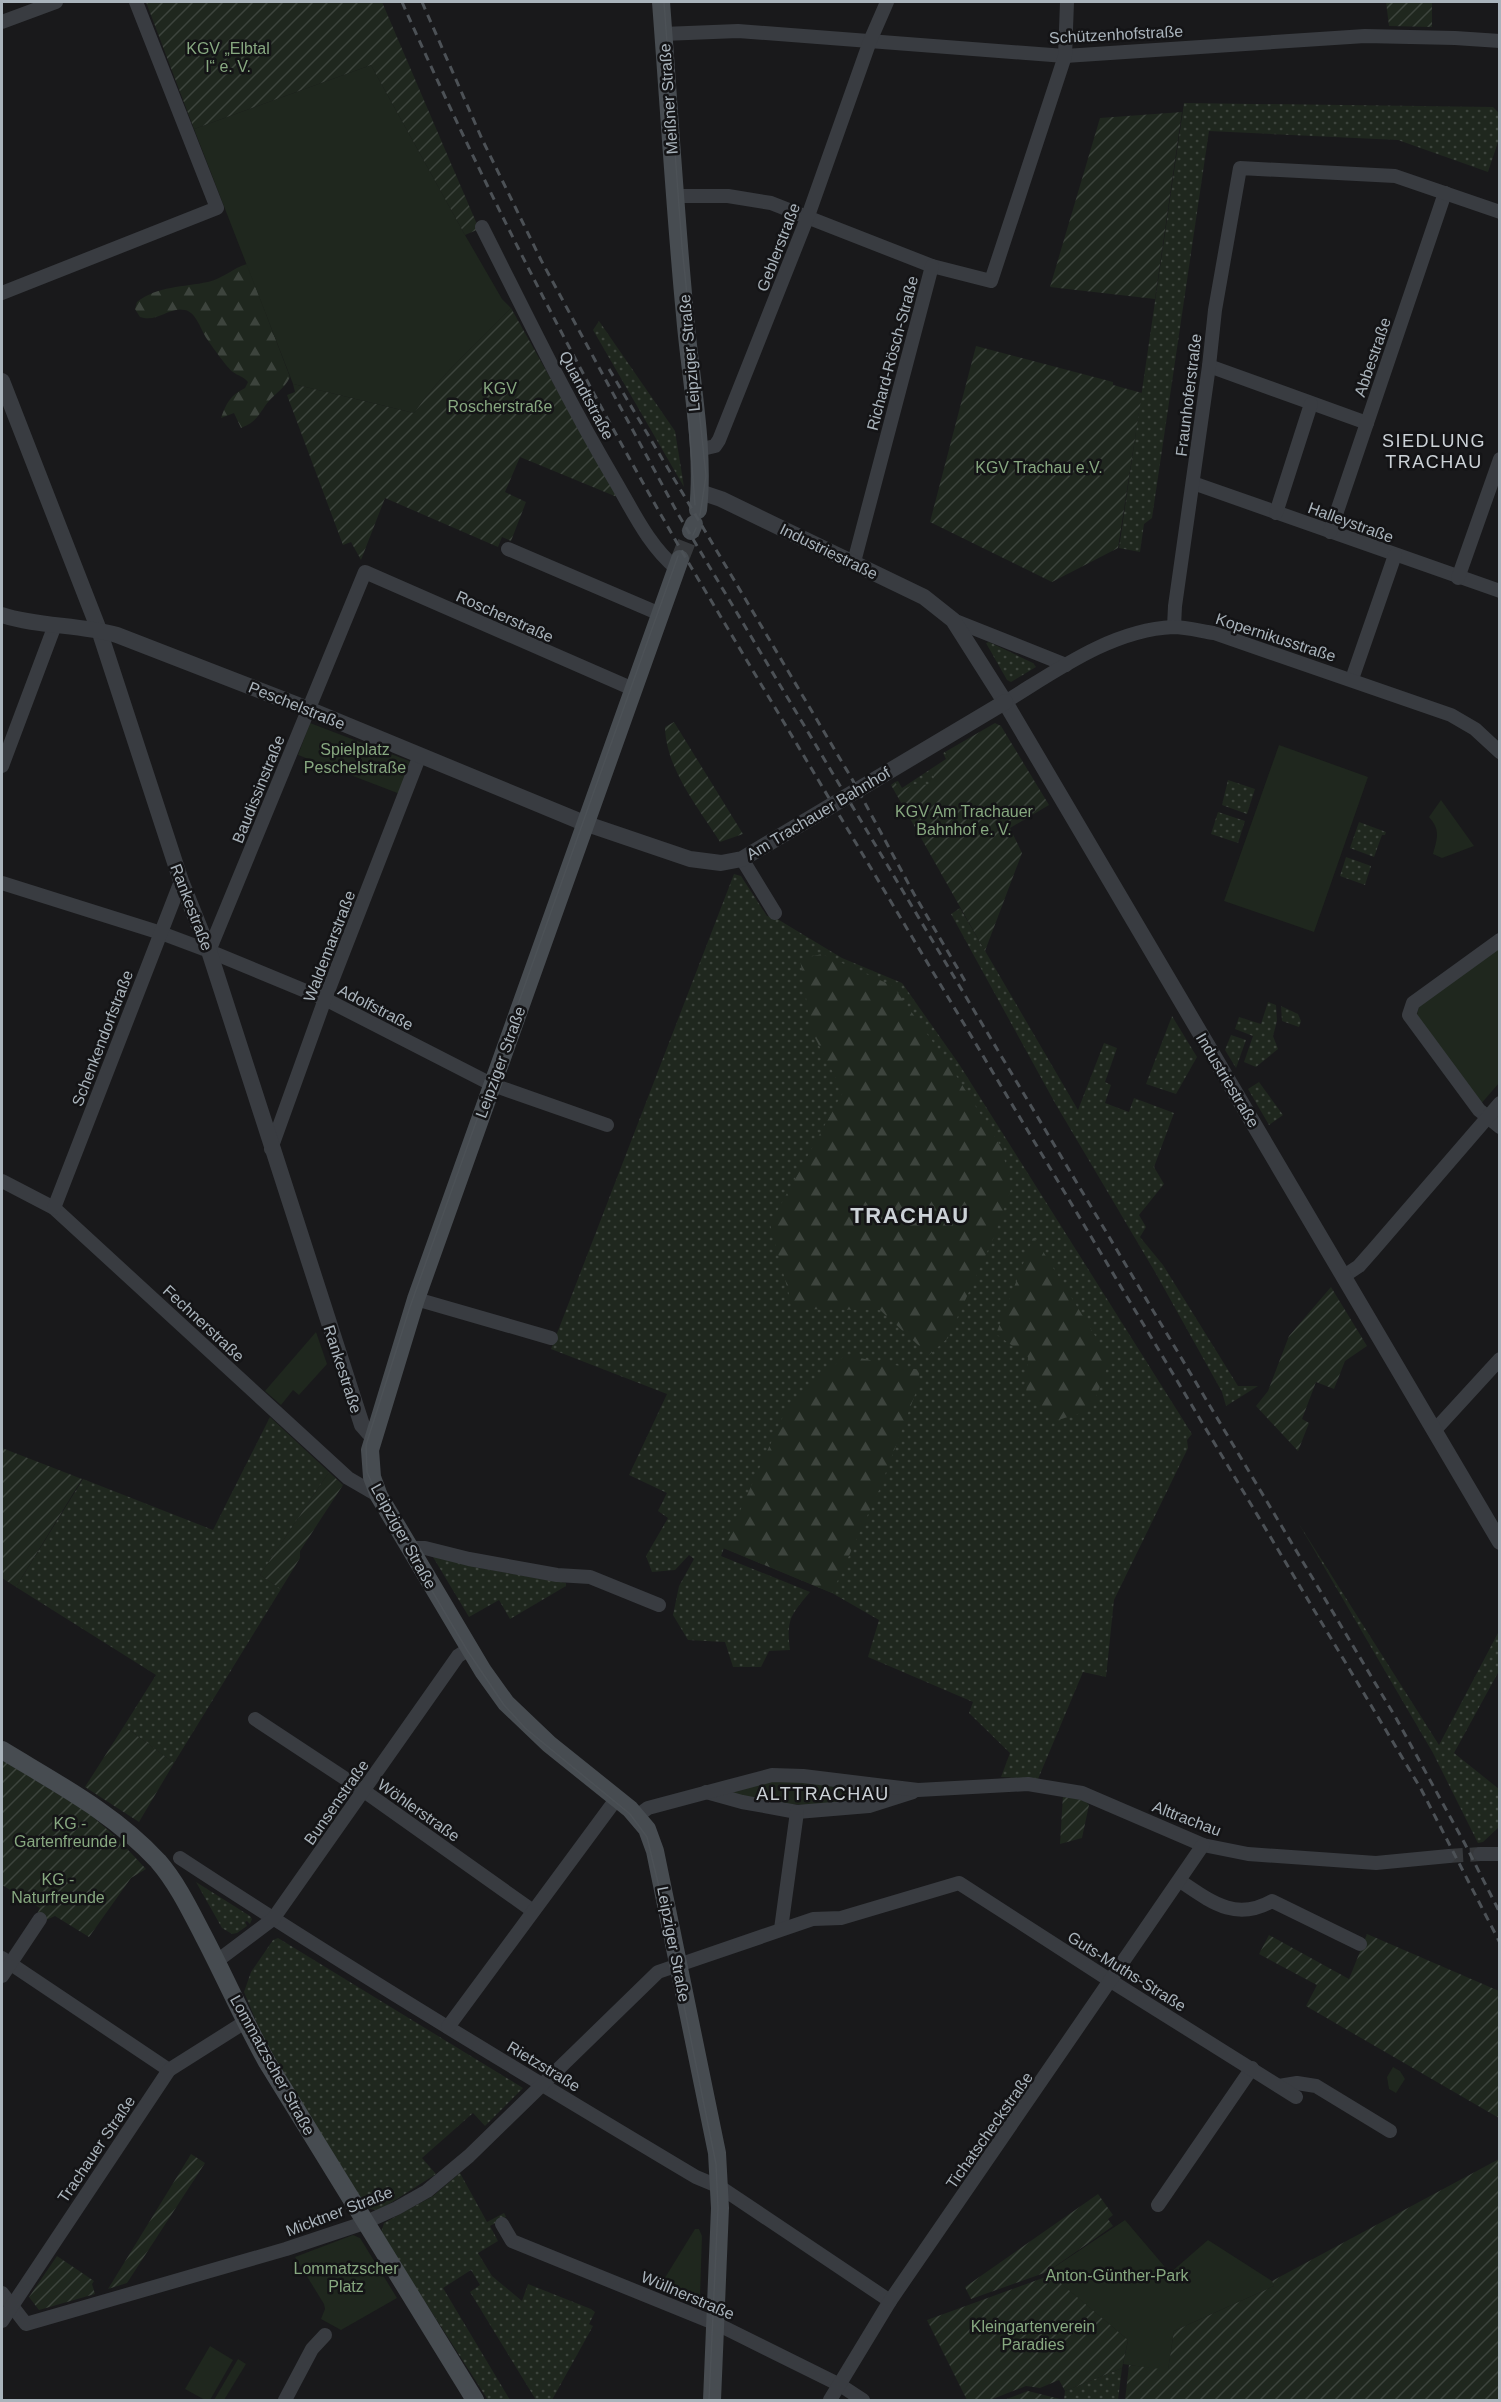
<svg xmlns="http://www.w3.org/2000/svg" width="1501" height="2402" font-family="Helvetica,sans-serif">
<style>
.grass{fill:url(#grass-dots)}
.forest{fill:url(#forest-firs)}
.park{fill:#1f271e}
.garden{fill:url(#garden-furrows)}
.lines{fill:none;stroke-linecap:round;stroke-linejoin:round}
.minor-tunnel{stroke:#36383b;stroke-width:14;stroke-dasharray:14 7;stroke-linecap:butt}
.secondary-tunnel{stroke:#36383b;stroke-width:18;stroke-dasharray:18 9;stroke-linecap:butt}
.minor{stroke:#393c41;stroke-width:14}
.tertiary{stroke:#393c41;stroke-width:16}
.secondary{stroke:#474c51;stroke-width:18}
.tram{stroke:#4c5156;stroke-width:1.5}
.rail{stroke:#4c5156;stroke-width:3;stroke-dasharray:8 6;stroke-linecap:butt}
.labels{text-anchor:middle;stroke-width:5;stroke-linejoin:round;paint-order:stroke}
.street-label{font-size:16px;fill:#aab4bc;stroke:#141416}
.park-label{font-size:16px;fill:#87a880;stroke:#141416}
.neighbourhood-label{font-size:18px;letter-spacing:1.5px;fill:#ccd2d7;stroke:#141416}
.district-label{font-size:22px;font-weight:bold;letter-spacing:1.5px;fill:#ccd2d7;stroke:#141416}
</style>
<defs>
<pattern id="grass-dots" width="8" height="8" patternUnits="userSpaceOnUse" patternTransform="scale(1.5)"><rect width="8" height="8" fill="#1f271e"/><path d="M2 2h.1M6 6h.1" fill="none" stroke="#3d443d" stroke-width="1.8" stroke-linecap="round"/></pattern>
<pattern id="forest-firs" width="22" height="20" patternUnits="userSpaceOnUse" patternTransform="scale(1.5)"><rect width="22" height="20" fill="#1f271e"/><path d="M5 1l3.5 6h-7zM16 11l3.5 6h-7z" fill="#3d443d"/></pattern>
<pattern id="garden-furrows" width="10" height="10" patternUnits="userSpaceOnUse" patternTransform="scale(1.5)"><rect width="10" height="10" fill="#1f271e"/><path d="M-1 1l2-2M0 10L10 0M9 11l2-2" fill="none" stroke="#3d443d"/></pattern>
</defs>
<rect width="100%" height="100%" fill="#19191b"/>
<g class="grass">
<polygon points="1184,103 1493,107 1499,113 1499,139 1488,172 1398,140 1209,131 1152,518 1144,524 1140,552 1119,548"/>
<polygon points="599,321 675,431 684,487 593,330"/>
<polygon points="989,642 1033,663 1036,667 1011,682 1007,680 986,643"/>
<polygon points="945,752 949,759 933,785 901,791 895,782 898,781 902,788 946,759 943,753"/>
<polygon points="1228,780 1255,789 1247,814 1222,805"/>
<polygon points="1218,812 1245,821 1238,843 1211,834"/>
<polygon points="1359,822 1386,832 1385,835 1382,835 1374,857 1350,848"/>
<polygon points="1346,857 1371,866 1365,885 1340,876"/>
<path d="M734,874L741,876L767,916L774,917L842,958L902,983L959,1064L1192,1434L1187,1440L1188,1448L1114,1600L1106,1677L1083,1672L1038,1779L1001,1777L1010,1753L969,1713L973,1702L868,1657L879,1620L832,1593L724,1548L721,1556L810,1592C791,1615 786,1619 790,1650L769,1651L761,1667H733L725,1642L688,1640L673,1615L679,1586L694,1559L689,1555L675,1570L652,1572L646,1556L668,1518L658,1511L667,1493L629,1475L667,1394L551,1349Z"/>
<polygon points="960,908 1078,1110 1104,1043 1117,1048 1105,1082 1111,1085 1105,1103 1129,1112 1134,1098 1174,1113 1154,1167 1164,1184 1139,1215 1146,1227 1140,1237 1163,1265 1238,1386 1258,1386 1226,1406 1222,1392 1155,1272 1055,1103 951,914"/>
<polygon points="1268,1002 1276,1005 1277,1021 1273,1036 1278,1049 1256,1067 1244,1062 1253,1036 1235,1029 1239,1017 1261,1024"/>
<polygon points="1281,1006 1298,1014 1301,1021 1299,1027 1282,1021"/>
<polygon points="1172,1016 1197,1057 1176,1094 1146,1084"/>
<polygon points="1231,1035 1246,1040 1236,1068 1225,1050"/>
<polygon points="1259,1082 1283,1115 1269,1125 1248,1089"/>
<polygon points="270,1417 329,1472 260,1575 281,1589 174,1763 124,1726 156,1675 16,1587 83,1479 213,1530"/>
<polygon points="1299,1524 1439,1745 1499,1631 1499,1671 1454,1753 1499,1789 1499,1827 1483,1842 1478,1843 1433,1753"/>
<polygon points="438,1555 480,1568 566,1583 566,1586 510,1619 499,1600 469,1617 433,1557"/>
<polygon points="196,1882 250,1916 252,1919 250,1924 247,1921 245,1922 247,1926 237,1933 232,1934 222,1928"/>
<polygon points="278,1938 523,2088 485,2126 473,2113 422,2158 436,2174 378,2211 364,2207 263,2038 244,1992 251,1972 273,1940"/>
<polygon points="460,2173 487,2222 504,2213 506,2217 490,2226 498,2241 478,2253 492,2276 522,2301 528,2284 591,2309 595,2312 589,2324 593,2326 552,2400 536,2400 470,2292 480,2285 471,2270 443,2288 510,2400 488,2400 381,2233 384,2223 433,2196"/>
<polygon points="1122,2368 1118,2400 1064,2400 1065,2391"/>
</g>
<g class="forest">
<path d="M247,264L290,377C284,390 272,395 265,406C257,418 255,422 241,428L234,413L221,418C226,403 231,395 245,388L248,382C243,376 238,376 233,372C228,369 211,345 207,339C201,330 196,312 185,310C169,306 158,323 140,317L135,309L137,302C157,286 184,287 208,282C222,279 233,268 247,264Z"/>
<polygon points="822,954 893,986 952,1069 1002,1148 1011,1189 993,1239 948,1338 929,1355 880,1310 793,1309 770,1224 843,1092 811,1030 800,959"/>
<polygon points="1033,1238 1036,1240 1110,1360 1091,1410 1058,1420 1026,1396 1028,1357 996,1334"/>
<polygon points="845,1355 920,1370 916,1392 880,1488 832,1593 723,1548 785,1412"/>
</g>
<g class="park">
<path d="M371,65L465,235L502,299L511,308C478,343 441,374 414,413L293,384L194,129Z"/>
<polygon points="310,723 412,762 400,794 298,755"/>
<polygon points="1279,745 1368,777 1314,932 1224,901"/>
<path d="M1441,800L1474,846L1442,858L1433,854C1437,839 1441,830 1429,817Z"/>
<polygon points="1499,944 1499,1083 1480,1105 1416,1019 1420,1002"/>
<polygon points="316,1332 327,1364 299,1395 293,1390 281,1405 265,1391"/>
<path d="M772,1779L861,1789L867,1796C851,1815 756,1800 731,1797L729,1791Z"/>
<polygon points="1393,2067 1400,2071 1405,2079 1396,2093 1389,2089 1387,2077"/>
<polygon points="1125,2220 1170,2273 1208,2240 1272,2281 1274,2286 1174,2331 1168,2371 1123,2364 1128,2340 1047,2272"/>
<polygon points="695,2229 699,2229 702,2236 700,2299 698,2303 694,2303 666,2291 662,2286 663,2281"/>
<polygon points="353,2235 360,2238 397,2298 341,2330 321,2319 325,2309 324,2304 295,2257"/>
<polygon points="210,2346 233,2360 210,2400 205,2400 185,2389"/>
<polygon points="238,2359 246,2364 224,2400 214,2400"/>
</g>
<g class="garden">
<polygon points="146,2 382,2 479,229 465,235 371,65 194,129"/>
<polygon points="1386,2 1432,2 1432,27 1389,26"/>
<polygon points="1182,112 1155,299 1050,287 1100,118"/>
<path d="M511,308L617,497L520,457L505,492L526,502L511,541L502,537L498,547L385,498L361,560L351,542L343,545L287,395L295,392L293,384L414,413C441,374 478,343 511,308Z"/>
<polygon points="976,346 1113,382 1113,385 1142,393 1118,548 1052,582 930,522"/>
<path d="M674,722L743,834L720,842C698,807 666,769 665,727Z"/>
<polygon points="995,723 1001,726 1049,805 1010,828 1022,853 985,951 891,785 895,782 901,791 914,784 933,785 934,770 949,759 945,752"/>
<polygon points="1331,1287 1367,1346 1345,1361 1334,1389 1316,1382 1302,1419 1309,1423 1298,1451 1256,1406 1268,1391 1289,1336"/>
<polygon points="2,1448 82,1479 16,1587 2,1578"/>
<polygon points="329,1472 343,1485 300,1551 300,1558 281,1589 260,1575"/>
<polygon points="124,1726 174,1763 139,1822 85,1787"/>
<polygon points="2,1760 86,1811 116,1837 146,1869 131,1878 89,1937 55,1916 44,1921 36,1916 40,1908 2,1885"/>
<polygon points="1063,1795 1085,1801 1089,1805 1082,1838 1060,1844"/>
<polygon points="1367,1934 1499,1991 1499,2118 1306,2006 1317,1985 1259,1954 1269,1935 1349,1979"/>
<polygon points="191,2154 205,2163 127,2283 108,2289"/>
<polygon points="1499,2159 1499,2400 1125,2400 1129,2365 1168,2370 1174,2331 1274,2286 1272,2281"/>
<polygon points="1098,2194 1113,2215 1108,2219 1113,2226 1047,2272 971,2299 965,2287"/>
<polygon points="57,2256 94,2281 92,2284 95,2294 39,2310 29,2297"/>
<polygon points="1051,2275 1128,2340 1122,2368 1065,2391 1059,2380 1040,2388 1026,2386 990,2400 967,2400 927,2320"/>
<polygon points="1028,2391 1064,2400 1004,2400"/>
</g>
<g class="lines">
<polyline class="minor-tunnel" points="1449,1856 1480,1854"/>
<polyline class="secondary-tunnel" points="680,559 691,531"/>
<g class="minor">
<polyline points="2,22 56,2"/>
<polyline points="663,34 738,31 1065,56 1365,36 1455,38 1500,41"/>
<polyline points="676,196 728,196 771,203 932,266 991,281 1065,56 1067,2"/>
<path d="M482,227C525,312 566,398 614,479C633,511 648,545 677,569"/>
<polyline points="2,293 217,208 136,2"/>
<polyline points="1209,366 1367,423"/>
<polyline points="698,450 715,446 719,440 808,216 870,41 887,2"/>
<polyline points="1193,483 1500,591"/>
<polyline points="1276,513 1311,404"/>
<polyline points="1330,532 1445,193"/>
<polyline points="508,549 660,614"/>
<polyline points="854,562 932,266"/>
<polyline points="1458,578 1500,459"/>
<polyline points="953,620 1066,665"/>
<polyline points="1174,627 1175,606 1209,366 1215,310 1240,168 1395,176 1500,212"/>
<polyline points="1352,679 1395,555"/>
<path d="M1005,702C1056,671 1111,630 1173,627C1186,627 1201,631 1214,633L1451,715L1475,729L1500,752"/>
<polyline points="2,766 55,625"/>
<polyline points="742,859 775,913"/>
<polyline points="2,883 161,933 209,951 325,999 493,1085 607,1125"/>
<polyline points="1500,940 1413,1003 1409,1015 1479,1110 1500,1127"/>
<polyline points="209,951 365,572 633,689"/>
<polyline points="271,1149 325,999 420,755"/>
<polyline points="2,1181 54,1208 348,1478 379,1496"/>
<polyline points="54,1208 181,881"/>
<polyline points="1344,1276 1359,1266 1374,1249 1500,1103"/>
<polyline points="416,1299 551,1338"/>
<polyline points="1434,1431 1500,1359"/>
<polyline points="410,1548 425,1548 469,1559 557,1575 590,1577 659,1605"/>
<polyline points="255,1719 364,1791 533,1911"/>
<polyline points="706,1792 742,1802 797,1812 869,1806 913,1792"/>
<polyline points="637,1816 648,1808 772,1775 803,1776 918,1790 1028,1784 1082,1793 1203,1845 1248,1854 1376,1863 1449,1856"/>
<polyline points="1480,1854 1500,1854"/>
<path d="M180,1858C349,1969 522,2073 696,2177L720,2187L890,2301"/>
<path d="M1180,1881C1210,1901 1235,1922 1272,1901L1360,1944"/>
<polyline points="781,1929 797,1812"/>
<polyline points="2,1958 169,2070"/>
<polyline points="217,1961 273,1919 458,1656 469,1649"/>
<polyline points="2,1976 40,1919"/>
<polyline points="448,2027 617,1798"/>
<polyline points="1279,2086 1297,2083 1316,2086 1390,2131"/>
<polyline points="1158,2205 1252,2068"/>
<polyline points="502,2224 512,2241 719,2325 840,2385 863,2400"/>
<polyline points="2,2293 26,2324 286,2249 364,2223 397,2208 427,2191 469,2156 658,1972 813,1919 841,1918 959,1883 1111,1981 1296,2097"/>
<polyline points="2,2321 169,2070 245,2022"/>
<polyline points="285,2400 312,2349 325,2335"/>
<polyline points="830,2400 890,2301 1203,1845"/>
</g>
<g class="tertiary">
<polyline points="2,381 99,630 181,881 209,951 362,1425 369,1433 374,1434"/>
<polyline points="700,492 721,499 924,597 953,620 1005,702 1500,1542"/>
<path d="M2,615C39,627 79,624 117,635L308,709L584,823L690,859L721,863L742,859L1005,702"/>
</g>
<g class="secondary">
<path d="M661,2C669,106 675,211 685,315C690,377 705,449 698,510"/>
<polyline points="691,531 694,524"/>
<polyline points="680,559 416,1299 370,1450 372,1477 379,1496 483,1671 506,1703 549,1744 630,1809 647,1829 655,1851 717,2153 720,2208 712,2400"/>
<path d="M2,1750C56,1783 114,1813 158,1861C177,1883 190,1910 203,1935C225,1977 244,2021 267,2062L475,2400"/>
</g>
<g class="tram">
<polyline points="664,2 682,247 706,476 700,515"/>
<polyline points="680,304 695,505"/>
<polyline points="693,535 696,528"/>
<polyline points="678,556 410,1307 366,1445 367,1472 382,1506 467,1650 504,1705 525,1728 630,1814 647,1837 666,1916 716,2164 718,2208 709,2400"/>
</g>
<g class="rail">
<path d="M402,2C488,196 584,383 691,567L1421,1789L1500,1943"/>
<polyline points="422,2 482,139 541,260 678,514 1396,1718 1465,1844 1500,1913"/>
<polyline points="609,369 852,779 914,894 965,981"/>
</g>
</g>
<g class="labels">
<g class="street-label">
<text transform="translate(1116 34) rotate(-3)" y="6">Schützenhofstraße</text>
<text transform="translate(668 99) rotate(-94)" y="6">Meißner Straße</text>
<text transform="translate(778 247) rotate(-69)" y="6">Geblerstraße</text>
<text transform="translate(689 353) rotate(-95)" y="6">Leipziger Straße</text>
<text transform="translate(892 353) rotate(-75)" y="6">Richard-Rösch-Straße</text>
<text transform="translate(1372 357) rotate(-71)" y="6">Abbestraße</text>
<text transform="translate(587 395) rotate(62)" y="6">Quandtstraße</text>
<text transform="translate(1188 395) rotate(-83)" y="6">Fraunhoferstraße</text>
<text transform="translate(1351 522) rotate(20)" y="6">Halleystraße</text>
<text transform="translate(829 551) rotate(26)" y="6">Industriestraße</text>
<text transform="translate(505 616) rotate(24)" y="6">Roscherstraße</text>
<text transform="translate(1276 637) rotate(18)" y="6">Kopernikusstraße</text>
<text transform="translate(297 705) rotate(22)" y="6">Peschelstraße</text>
<text transform="translate(258 789) rotate(-68)" y="6">Baudissinstraße</text>
<text transform="translate(818 813) rotate(-31)" y="6">Am Trachauer Bahnhof</text>
<text transform="translate(192 907) rotate(69)" y="6">Rankestraße</text>
<text transform="translate(329 946) rotate(-69)" y="6">Waldemarstraße</text>
<text transform="translate(376 1007) rotate(27)" y="6">Adolfstraße</text>
<text transform="translate(102 1038) rotate(-69)" y="6">Schenkendorfstraße</text>
<text transform="translate(500 1062) rotate(-70)" y="6">Leipziger Straße</text>
<text transform="translate(1228 1080) rotate(59)" y="6">Industriestraße</text>
<text transform="translate(204 1323) rotate(43)" y="6">Fechnerstraße</text>
<text transform="translate(343 1369) rotate(72)" y="6">Rankestraße</text>
<text transform="translate(404 1536) rotate(61)" y="6">Leipziger Straße</text>
<text transform="translate(336 1802) rotate(-55)" y="6">Bunsenstraße</text>
<text transform="translate(419 1810) rotate(35)" y="6">Wöhlerstraße</text>
<text transform="translate(1187 1818) rotate(21)" y="6">Alttrachau</text>
<text transform="translate(674 1944) rotate(79)" y="6">Leipziger Straße</text>
<text transform="translate(1127 1971) rotate(32)" y="6">Guts-Muths-Straße</text>
<text transform="translate(273 2065) rotate(61)" y="6">Lommatzscher Straße</text>
<text transform="translate(544 2066) rotate(31)" y="6">Rietzstraße</text>
<text transform="translate(989 2130) rotate(-55)" y="6">Tichatscheckstraße</text>
<text transform="translate(96 2149) rotate(-56)" y="6">Trachauer Straße</text>
<text transform="translate(339 2211) rotate(-21)" y="6">Micktner Straße</text>
<text transform="translate(688 2295) rotate(23)" y="6">Wüllnerstraße</text>
</g>
<g class="park-label">
<text x="228" y="54">KGV „Elbtal<tspan x="228" dy="18">I“ e. V.</tspan></text>
<text x="500" y="394">KGV<tspan x="500" dy="18">Roscherstraße</tspan></text>
<text x="1039" y="473">KGV Trachau e.V.</text>
<text x="355" y="755">Spielplatz<tspan x="355" dy="18">Peschelstraße</tspan></text>
<text x="964" y="817">KGV Am Trachauer<tspan x="964" dy="18">Bahnhof e. V.</tspan></text>
<text x="70" y="1829">KG -<tspan x="70" dy="18">Gartenfreunde I</tspan></text>
<text x="58" y="1885">KG -<tspan x="58" dy="18">Naturfreunde</tspan></text>
<text x="346" y="2274">Lommatzscher<tspan x="346" dy="18">Platz</tspan></text>
<text x="1117" y="2281">Anton-Günther-Park</text>
<text x="1033" y="2332">Kleingartenverein<tspan x="1033" dy="18">Paradies</tspan></text>
</g>
<g class="neighbourhood-label">
<text x="1434" y="447">SIEDLUNG<tspan x="1434" dy="21">TRACHAU</tspan></text>
<text x="823" y="1800">ALTTRACHAU</text>
</g>
<g class="district-label">
<text x="910" y="1223">TRACHAU</text>
</g>
</g>
<rect width="1501" height="2402" fill="none" stroke="#aab4bc" stroke-width="6"/>
</svg>
